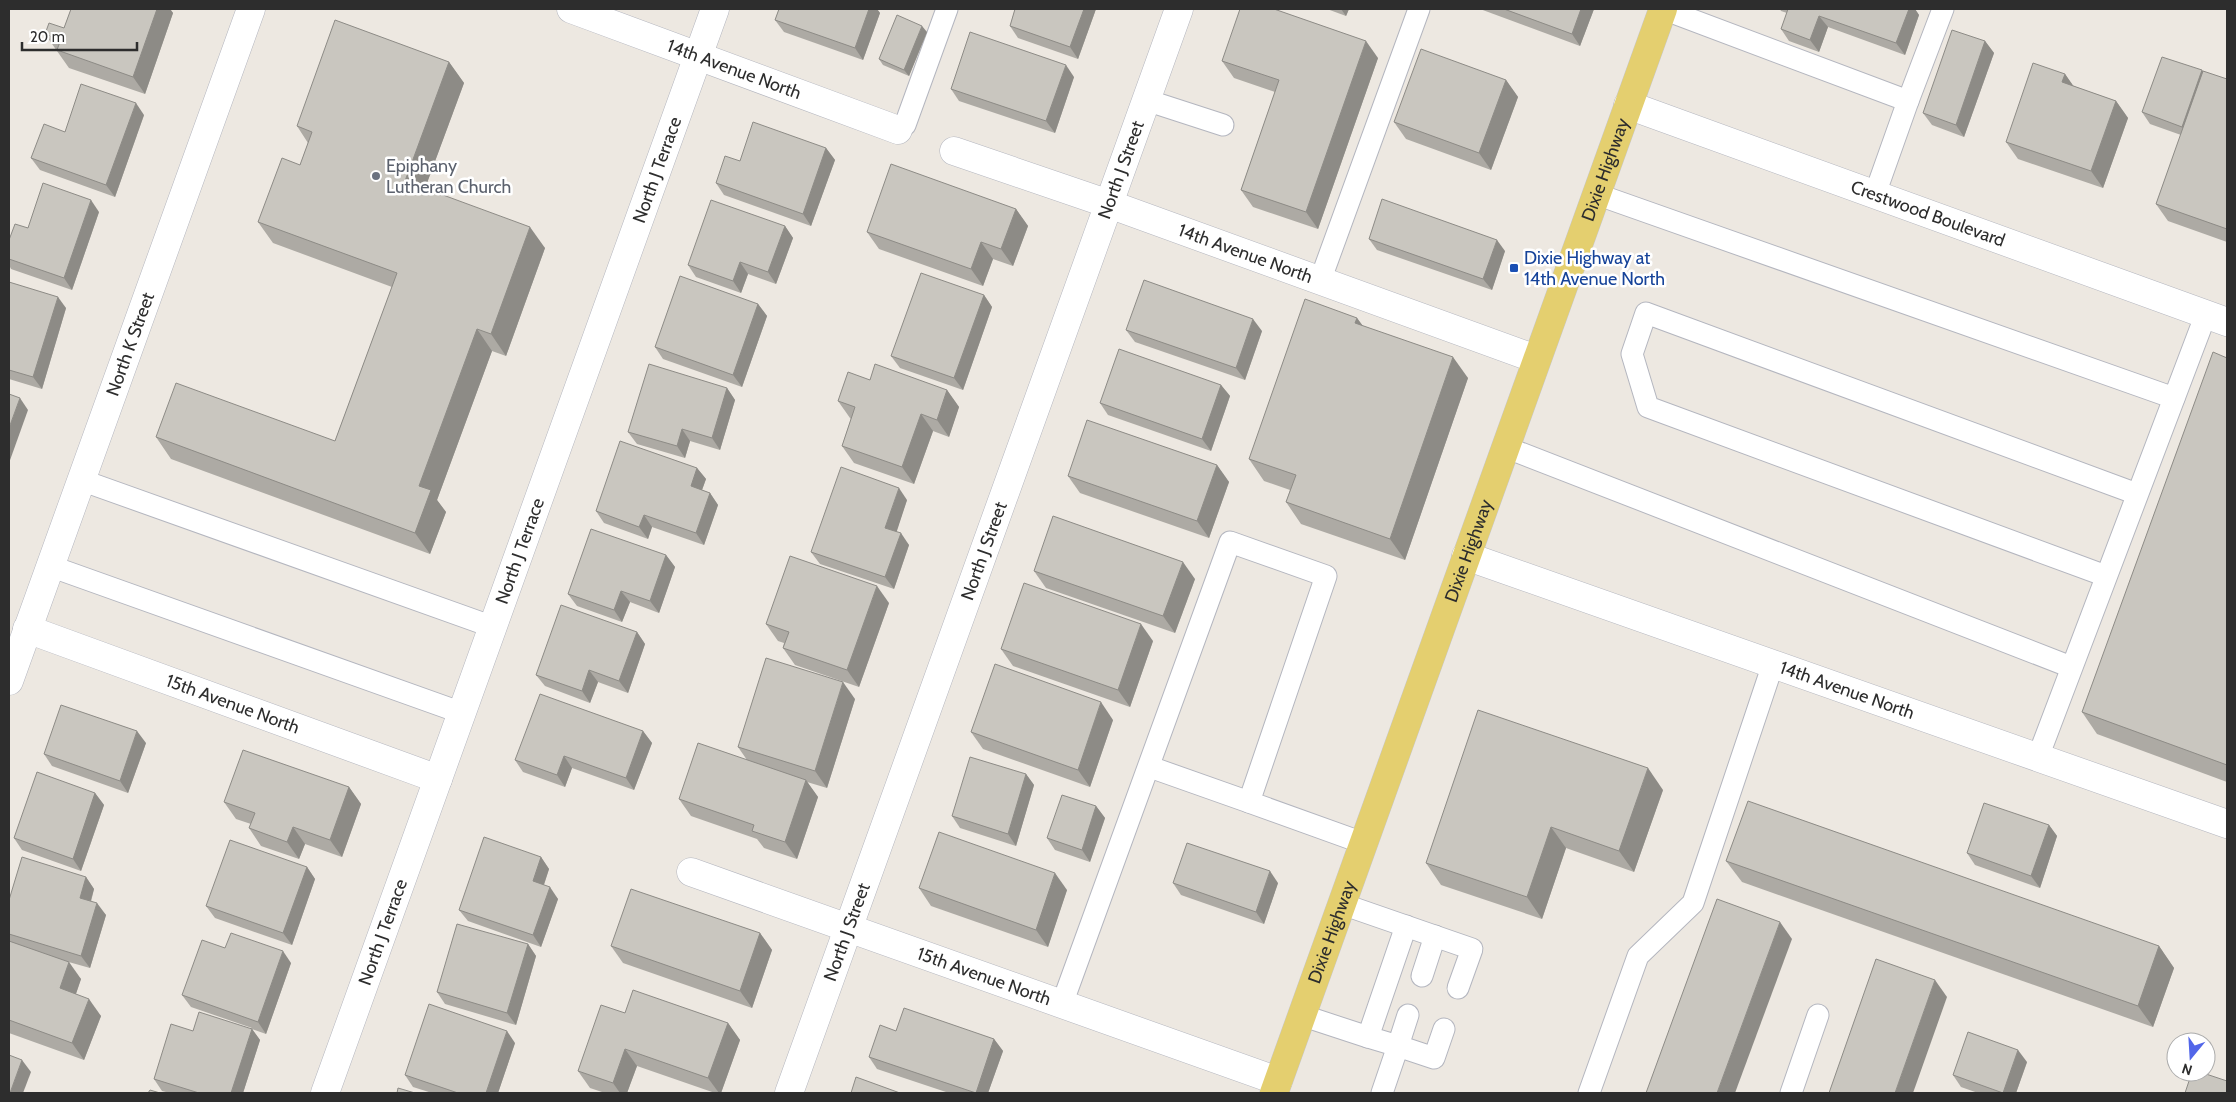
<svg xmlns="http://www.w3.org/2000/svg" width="2236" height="1102" font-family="Cabin,sans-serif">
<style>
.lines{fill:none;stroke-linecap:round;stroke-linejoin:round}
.service-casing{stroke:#b4b6bf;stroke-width:23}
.minor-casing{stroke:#b4b6bf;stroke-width:29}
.primary-casing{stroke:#c8c8c8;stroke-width:29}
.service{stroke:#fff;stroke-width:21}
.minor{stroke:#fff;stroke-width:28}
.primary{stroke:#e4cf6f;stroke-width:28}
.wall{fill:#adaaa4}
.shaded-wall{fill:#8d8b86}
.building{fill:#c9c6bf;stroke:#8d8b86}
.worship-dot{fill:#6b7280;stroke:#fff;stroke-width:2}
.transit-dot{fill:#1a4fb4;stroke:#fff;stroke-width:2}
.labels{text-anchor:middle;stroke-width:5;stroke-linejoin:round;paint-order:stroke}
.street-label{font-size:18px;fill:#2d2d2d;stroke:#fff}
.worship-label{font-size:18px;fill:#5b616d;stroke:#fff;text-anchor:start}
.transit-label{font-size:18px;fill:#164399;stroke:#fff;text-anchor:start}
</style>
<rect width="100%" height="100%" fill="#ede8e1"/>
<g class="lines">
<g class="service-casing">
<g id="service">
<polyline points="1663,9 1908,101 1875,194"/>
<polyline points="1146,100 1223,125"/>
<polyline points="1908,101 1943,9"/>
<polyline points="898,130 905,125 947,9"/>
<polyline points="1596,194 2174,398"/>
<polyline points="1320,281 1419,9"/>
<polyline points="1505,447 2071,667"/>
<polyline points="81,480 493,627"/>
<polyline points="50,566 462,713"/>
<polyline points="2106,576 1648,407 1632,354 1646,313 2137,494"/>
<polyline points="2038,757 2206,314"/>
<polyline points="1150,767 1249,802"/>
<polyline points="1342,904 1472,949 1458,988"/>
<polyline points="1406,926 1368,1037 1398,1046 1408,1015"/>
<polyline points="1422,976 1435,936"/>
<polyline points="1062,1004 1230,542 1326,576 1249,802 1363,843"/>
<polyline points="1301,1015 1368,1037"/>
<polyline points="1382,1093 1398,1046 1434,1058 1444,1029"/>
<polyline points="1589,1093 1638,956 1693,903 1773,664"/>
<polyline points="1791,1093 1818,1015"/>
</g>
</g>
<g class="minor-casing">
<g id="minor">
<path id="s1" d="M571,9L898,130"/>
<path id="s2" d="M1628,105L2227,322"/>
<path id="s3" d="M954,151L1109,204L1536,359"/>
<path id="s4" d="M1466,556L2227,824"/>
<path id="s5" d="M27,629L438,779"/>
<path id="s6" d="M9,681L251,9"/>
<path id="s7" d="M691,872L1278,1081"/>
<path id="s8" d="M325,1093L715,9"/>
<path id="s9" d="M789,1093L1179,9"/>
</g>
</g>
<g class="primary-casing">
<g id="primary">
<path id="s10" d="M1274,1093L1663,9"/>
</g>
</g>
<use href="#service" class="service"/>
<use href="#minor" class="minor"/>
<use href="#primary" class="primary"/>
</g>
<g class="wall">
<polygon points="71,9 170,9 173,13 145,94 69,68 45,34 64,28"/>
<polygon points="779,9 877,9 880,13 863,60 784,32 775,20"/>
<polygon points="1015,9 1096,9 1078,59 1018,38 1010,26"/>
<polygon points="1327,9 1349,9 1346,16"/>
<polygon points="1480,9 1594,9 1580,46"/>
<polygon points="1780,9 1915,9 1919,15 1905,55 1828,27 1819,52 1789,41 1781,29 1787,13 1781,11"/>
<polygon points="927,32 909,76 883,65 879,59"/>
<polygon points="1985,41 1994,53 1964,137 1932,125 1923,113"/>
<polygon points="1378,58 1318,229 1253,207 1241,190 1275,92 1234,78 1222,61"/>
<polygon points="449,62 464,83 425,188 545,248 506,356 492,351 437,500 446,512 430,554 171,459 156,437 335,441 392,287 273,243 258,222 300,165 308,143 297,126"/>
<polygon points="2202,70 2203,72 2227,79 2227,242 2168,221 2156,204 2181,135 2150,124 2142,112"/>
<polygon points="2065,74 2073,86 2116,101 2128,118 2103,188 2018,159 2006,142"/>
<polygon points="1074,77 1055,133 959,101 951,89"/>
<polygon points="1506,80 1518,97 1491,170 1406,139 1394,122"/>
<polygon points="144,115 115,197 40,170 31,158 65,132"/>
<polygon points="826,148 835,160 811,226 724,195 716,183 740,161"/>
<polygon points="1016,209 1028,226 1013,266 993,259 983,286 879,249 867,232"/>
<polygon points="99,212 72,290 11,269 9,265 9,240 28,228"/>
<polygon points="785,226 793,238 776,284 748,274 741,293 696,277 688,265"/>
<polygon points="1369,239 1505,251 1492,290 1377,250"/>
<polygon points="9,282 66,308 42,389 9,379"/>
<polygon points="984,295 992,307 963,390 900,368 891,356"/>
<polygon points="758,304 767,316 742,387 663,359 655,347"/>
<polygon points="1357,318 1363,326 1468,378 1405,560 1301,524 1286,502 1290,490 1264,481 1249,459"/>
<polygon points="1126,330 1262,331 1245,380 1135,342"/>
<polygon points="2227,358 2227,782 2097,734 2082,712"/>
<polygon points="870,380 947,390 959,407 949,437 933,431 914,484 854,463 842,446 851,419 850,418 838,401"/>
<polygon points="1221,385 1230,396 1211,451 1108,415 1100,403"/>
<polygon points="727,388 735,400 720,450 690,441 685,458 637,444 628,432"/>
<polygon points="1217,465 1229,482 1209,538 1080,493 1068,476"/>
<polygon points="697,468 706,479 702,490 710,493 718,505 704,545 652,527 648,539 604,523 596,511"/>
<polygon points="907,500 896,532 909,545 894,589 820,564 811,552"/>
<polygon points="666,555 675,567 659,613 630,602 622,622 577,606 568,594"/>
<polygon points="1034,571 1195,579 1175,633 1046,588"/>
<polygon points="889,603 859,687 795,665 783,648 784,643 778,641 766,624"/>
<polygon points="637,632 645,644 628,693 598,682 590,703 545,686 536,675"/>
<polygon points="1153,641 1130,707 1013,666 1001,649"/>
<polygon points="855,699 827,788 807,782 818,797 797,859 764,848 757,839 691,816 679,799 747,760 738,747"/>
<polygon points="1113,720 1090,787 983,749 971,732"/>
<polygon points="643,731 652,743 634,790 572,768 565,787 523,772 515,760"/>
<polygon points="146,743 128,793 52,766 44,754"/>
<polygon points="1026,774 1034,785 1016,846 960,828 952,816"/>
<polygon points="349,787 361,804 342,857 305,844 299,859 261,846 249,828 251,824 236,819 224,802"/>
<polygon points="1663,790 1634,872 1566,848 1542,919 1441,885 1426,863"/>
<polygon points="95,793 104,805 81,871 22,850 14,838"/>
<polygon points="1096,806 1105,818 1090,862 1055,850 1047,838"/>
<polygon points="2049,825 2057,836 2040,888 1975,865 1967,853"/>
<polygon points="541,857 549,869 544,885 558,899 541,947 468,921 459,910"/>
<polygon points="1726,861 2159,946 2174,968 2153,1027 1742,882"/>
<polygon points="307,867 315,879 292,945 215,918 206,906"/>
<polygon points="86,877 94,889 91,902 106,915 90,968 58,959 81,979 76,994 101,1016 84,1060 9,1033 9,900"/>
<polygon points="1173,883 1278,883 1264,924 1181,895"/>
<polygon points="919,888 1067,890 1048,947 931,906"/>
<polygon points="760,933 772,950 752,1008 623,963 611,946"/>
<polygon points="528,944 536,956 516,1025 445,1004 437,992"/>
<polygon points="225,948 291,963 266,1034 252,1029 260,1040 243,1093 170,1093 162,1091 154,1079 252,1028 191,1007 182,995"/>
<polygon points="625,1013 728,1023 740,1040 721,1093 715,1093 637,1066 627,1093 605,1093 590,1088 578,1071"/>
<polygon points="896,1031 994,1039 1003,1051 988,1093 949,1093 877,1069 869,1057"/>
<polygon points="515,1043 498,1093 432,1093 413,1087 405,1075"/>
<polygon points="2027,1062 2016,1093 1978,1093 1961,1087 1953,1075"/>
</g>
<g class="shaded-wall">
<polygon points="157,9 170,9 173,13 145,94 133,77"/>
<polygon points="869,9 877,9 880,13 863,60 855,48"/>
<polygon points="1084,9 1096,9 1078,59 1070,47"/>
<polygon points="1341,9 1349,9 1346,16"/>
<polygon points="1581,9 1594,9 1580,46 1572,34"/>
<polygon points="1909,9 1915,9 1919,15 1905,55 1896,43"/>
<polygon points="1819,16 1828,27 1819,52 1810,40"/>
<polygon points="922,26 927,32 909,76 904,70"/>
<polygon points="1366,41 1378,58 1318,229 1306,212"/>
<polygon points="1985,41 1994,53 1964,137 1956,125"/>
<polygon points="449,62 464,83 420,202 405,181"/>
<polygon points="1066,65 1074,77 1055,133 1046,121"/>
<polygon points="2202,70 2211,82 2190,139 2182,127"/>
<polygon points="2065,74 2077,91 2062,82"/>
<polygon points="1506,80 1518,97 1491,170 1479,153"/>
<polygon points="2116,101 2128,118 2103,188 2091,171"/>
<polygon points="136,103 144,115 115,197 106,185"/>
<polygon points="826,148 835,160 811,226 803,214"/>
<polygon points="91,200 99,212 72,290 64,278"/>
<polygon points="1016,209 1028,226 1013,266 1001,249"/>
<polygon points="785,226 793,238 776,284 768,272"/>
<polygon points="530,227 545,248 506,356 491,334"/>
<polygon points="1497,240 1505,251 1492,290 1483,279"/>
<polygon points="981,242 993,259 983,286 971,269"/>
<polygon points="740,262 748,274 741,293 733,281"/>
<polygon points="984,295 992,307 963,390 954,378"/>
<polygon points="58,297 66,308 42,389 33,377"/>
<polygon points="758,304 767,316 742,387 733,375"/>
<polygon points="1357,318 1372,339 1355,323"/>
<polygon points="1253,319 1262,331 1245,380 1236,368"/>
<polygon points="477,329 492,351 437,500 446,512 430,554 415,533 419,486"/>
<polygon points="1453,357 1468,378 1405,560 1390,539"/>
<polygon points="1221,385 1230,396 1211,451 1202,439"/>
<polygon points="727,388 735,400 720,450 712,438"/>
<polygon points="947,390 959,407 949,437 937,420"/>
<polygon points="20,398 28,410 9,463 9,428"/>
<polygon points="921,414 933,431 914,484 902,467"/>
<polygon points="682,429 690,441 685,458 677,446"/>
<polygon points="1217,465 1229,482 1209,538 1197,521"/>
<polygon points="697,468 706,479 699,498 691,486"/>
<polygon points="899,488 907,500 894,540 885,528"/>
<polygon points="710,493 718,505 704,545 696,533"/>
<polygon points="644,515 652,527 648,539 639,527"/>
<polygon points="901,533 909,545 894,589 885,577"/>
<polygon points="666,555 675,567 659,613 650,601"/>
<polygon points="1183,562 1195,579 1175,633 1163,616"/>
<polygon points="877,586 889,603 859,687 847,670"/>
<polygon points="621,591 630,602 622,622 614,610"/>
<polygon points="1141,624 1153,641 1130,707 1118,690"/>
<polygon points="637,632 645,644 628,693 619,681"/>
<polygon points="589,670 598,682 590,703 582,691"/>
<polygon points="843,682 855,699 827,788 815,771"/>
<polygon points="1101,702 1113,720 1090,787 1078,770"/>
<polygon points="137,731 146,743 128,793 120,781"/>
<polygon points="643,731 652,743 634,790 626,778"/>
<polygon points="564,756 572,768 565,787 557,775"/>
<polygon points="1648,768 1663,790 1634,872 1619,851"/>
<polygon points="1026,774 1034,785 1016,846 1008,834"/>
<polygon points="806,780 818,797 797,859 785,842"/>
<polygon points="349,787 361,804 342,857 330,840"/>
<polygon points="95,793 104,805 81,871 73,859"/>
<polygon points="1096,806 1105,818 1090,862 1082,850"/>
<polygon points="2049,825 2057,836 2040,888 2031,876"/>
<polygon points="293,827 305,844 299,859 287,842"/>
<polygon points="1551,827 1566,848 1542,919 1527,897"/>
<polygon points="541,857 549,869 541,893 533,881"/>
<polygon points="307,867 315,879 292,945 283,933"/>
<polygon points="1270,871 1278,883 1264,924 1256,912"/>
<polygon points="1055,873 1067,890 1048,947 1036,930"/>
<polygon points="86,877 94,889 88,910 80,898"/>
<polygon points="550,887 558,899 541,947 533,935"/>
<polygon points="97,903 106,915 90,968 81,956"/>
<polygon points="1780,922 1792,939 1735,1093 1717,1093"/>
<polygon points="760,933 772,950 752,1008 740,991"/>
<polygon points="528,944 536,956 516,1025 507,1013"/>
<polygon points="2159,946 2174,968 2153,1027 2138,1006"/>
<polygon points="283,951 291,963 266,1034 258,1022"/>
<polygon points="69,962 81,979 72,1005 60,988"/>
<polygon points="1935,980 1947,997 1913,1093 1895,1093"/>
<polygon points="89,999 101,1016 84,1060 72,1043"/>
<polygon points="728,1023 740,1040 721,1093 719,1093 708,1078"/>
<polygon points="252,1029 260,1040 243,1093 231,1093"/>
<polygon points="507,1031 515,1043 498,1093 486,1093"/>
<polygon points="994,1039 1003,1051 988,1093 976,1093"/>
<polygon points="625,1049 637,1066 627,1093 620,1093 613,1083"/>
<polygon points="2018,1050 2027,1062 2016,1093 2003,1093"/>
<polygon points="22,1060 31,1072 23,1093 10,1093"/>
</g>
<g class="building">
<polygon points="71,9 157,9 133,77 57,50 61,39 45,34 49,23 64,28"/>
<polygon points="779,9 869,9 855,48 775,20"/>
<polygon points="1015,9 1084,9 1070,47 1010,26"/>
<polygon points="1240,9 1274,9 1366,41 1306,212 1241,190 1279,80 1222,61"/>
<polygon points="1504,9 1581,9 1572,34"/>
<polygon points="1788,9 1909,9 1896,43 1819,16 1810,40 1781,29"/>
<polygon points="897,15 922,26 904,70 879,59"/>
<polygon points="335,20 449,62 405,181 530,227 491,334 477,329 419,486 431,490 415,533 156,437 176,383 335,441 397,273 258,222 282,158 300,165 312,132 297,126"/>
<polygon points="1952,30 1985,41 1956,125 1923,113"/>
<polygon points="970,32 1066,65 1046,121 951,89"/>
<polygon points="1421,49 1506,80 1479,153 1394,122"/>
<polygon points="2162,57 2202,70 2182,127 2142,112"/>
<polygon points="2033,63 2065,74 2062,82 2116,101 2091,171 2006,142"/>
<polygon points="2203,71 2227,79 2227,229 2156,204"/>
<polygon points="81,84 136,103 106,185 31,158 44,124 65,132"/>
<polygon points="753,122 826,148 803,214 716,183 725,156 740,161"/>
<polygon points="891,164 1016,209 1001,249 981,242 971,269 867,232"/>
<polygon points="43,183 91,200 64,278 9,259 9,240 15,224 28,228"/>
<polygon points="1382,199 1497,240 1483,279 1369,239"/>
<polygon points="711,200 785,226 768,272 740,262 733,281 688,265"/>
<polygon points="921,273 984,295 954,378 891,356"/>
<polygon points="680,276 758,304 733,375 655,347"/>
<polygon points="1144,280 1253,319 1236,368 1126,330"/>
<polygon points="9,282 58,297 33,377 9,370"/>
<polygon points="1305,299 1357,318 1355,323 1453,357 1390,539 1286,502 1296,475 1249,459"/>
<polygon points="1119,349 1221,385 1202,439 1100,403"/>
<polygon points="2213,352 2227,358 2227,765 2082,712"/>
<polygon points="649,364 727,388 712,438 682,429 677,446 628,432"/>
<polygon points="875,364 947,390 937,420 921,414 902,467 842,446 855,407 838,401 848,372 870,380"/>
<polygon points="9,394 20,398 9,428"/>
<polygon points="1087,420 1217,465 1197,521 1068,476"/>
<polygon points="620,441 697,468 691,486 710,493 696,533 644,515 639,527 596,511"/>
<polygon points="841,467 899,488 885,528 901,533 885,577 811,552"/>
<polygon points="1053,516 1183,562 1163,616 1034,571"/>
<polygon points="591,529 666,555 650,601 621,591 614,610 568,594"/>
<polygon points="790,556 877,586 847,670 783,648 789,632 766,624"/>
<polygon points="1024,583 1141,624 1118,690 1001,649"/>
<polygon points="561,605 637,632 619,681 589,670 582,691 536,675"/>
<polygon points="766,658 843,682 815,771 738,747"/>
<polygon points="995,664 1101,702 1078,770 971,732"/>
<polygon points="540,694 643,731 626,778 564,756 557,775 515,760"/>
<polygon points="61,705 137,731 120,781 44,754"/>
<polygon points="1478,710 1648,768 1619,851 1551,827 1527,897 1426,863"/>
<polygon points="698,743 806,780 785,842 752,831 754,825 679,799"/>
<polygon points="243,750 349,787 330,840 293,827 287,842 249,828 255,813 224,802"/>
<polygon points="970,757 1026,774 1008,834 952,816"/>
<polygon points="37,772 95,793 73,859 14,838"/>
<polygon points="1062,795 1096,806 1082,850 1047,838"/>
<polygon points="1748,801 2159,946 2138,1006 1726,861"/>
<polygon points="1984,803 2049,825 2031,876 1967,853"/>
<polygon points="939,832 1055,873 1036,930 919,888"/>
<polygon points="484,837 541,857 533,881 550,887 533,935 459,910"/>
<polygon points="230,840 307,867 283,933 206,906"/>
<polygon points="1187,843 1270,871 1256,912 1173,883"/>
<polygon points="22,857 86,877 80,898 97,903 81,956 9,934 9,900"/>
<polygon points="631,889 760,933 740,991 611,946"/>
<polygon points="1717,899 1780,922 1717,1093 1646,1093"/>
<polygon points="457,924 528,944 507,1013 437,992"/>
<polygon points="231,933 283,951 258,1022 182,995 202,940 225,948"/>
<polygon points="9,941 69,962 60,988 89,999 72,1043 9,1020"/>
<polygon points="1876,959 1935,980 1895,1093 1829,1093"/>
<polygon points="633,990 728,1023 708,1078 625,1049 613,1083 578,1071 601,1005 625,1013"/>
<polygon points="429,1004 507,1031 486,1093 458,1093 405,1075"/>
<polygon points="904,1008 994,1039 976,1093 869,1057 880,1025 896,1031"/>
<polygon points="199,1012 252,1029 231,1093 199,1093 154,1079 171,1024 193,1031"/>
<polygon points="1968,1032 2018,1050 2003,1093 1953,1075"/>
<polygon points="9,1055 22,1060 10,1093 9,1093"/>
<polygon points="2192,1072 2200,1072 2227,1081 2227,1093 2185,1093"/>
<polygon points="856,1077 900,1093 851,1093"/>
<polygon points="398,1088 415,1093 397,1093"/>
<polygon points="150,1090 160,1093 148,1093"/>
</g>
<circle class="worship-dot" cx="376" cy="176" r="5"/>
<rect class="transit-dot" x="1509" y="263" width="10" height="10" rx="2.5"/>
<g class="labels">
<g class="street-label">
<text dy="6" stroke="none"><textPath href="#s1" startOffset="174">14th Avenue North</textPath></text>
<text dy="6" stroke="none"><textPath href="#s8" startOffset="981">North J Terrace</textPath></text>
<text dy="6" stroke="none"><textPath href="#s9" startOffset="981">North J Street</textPath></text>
<text dy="6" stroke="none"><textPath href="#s10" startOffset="981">Dixie Highway</textPath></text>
<text dy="6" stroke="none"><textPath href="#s2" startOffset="319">Crestwood Boulevard</textPath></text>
<text dy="6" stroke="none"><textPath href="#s3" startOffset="309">14th Avenue North</textPath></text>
<text dy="6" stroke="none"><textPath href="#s6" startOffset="358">North K Street</textPath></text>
<text dy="6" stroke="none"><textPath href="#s8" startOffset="576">North J Terrace</textPath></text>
<text dy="6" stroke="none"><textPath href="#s9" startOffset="576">North J Street</textPath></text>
<text dy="6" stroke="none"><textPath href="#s10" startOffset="576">Dixie Highway</textPath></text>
<text dy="6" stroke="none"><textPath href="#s4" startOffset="404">14th Avenue North</textPath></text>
<text dy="6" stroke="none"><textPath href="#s5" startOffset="219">15th Avenue North</textPath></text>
<text dy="6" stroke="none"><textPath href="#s8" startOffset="171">North J Terrace</textPath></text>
<text dy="6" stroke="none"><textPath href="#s9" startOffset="171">North J Street</textPath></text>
<text dy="6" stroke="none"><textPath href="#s10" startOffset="171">Dixie Highway</textPath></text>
<text dy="6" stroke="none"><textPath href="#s7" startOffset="311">15th Avenue North</textPath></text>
</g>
<g class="worship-label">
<text x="386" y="172">Epiphany<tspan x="386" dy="21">Lutheran Church</tspan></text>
</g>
<g class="transit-label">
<text x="1524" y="264">Dixie Highway at<tspan x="1524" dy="21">14th Avenue North</tspan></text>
</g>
</g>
<rect width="2236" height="1102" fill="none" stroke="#2d2d2d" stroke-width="20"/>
<g transform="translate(2191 1057) rotate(198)"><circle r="24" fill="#ffffff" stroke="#ababab"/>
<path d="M0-4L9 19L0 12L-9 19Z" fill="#5266e9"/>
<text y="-8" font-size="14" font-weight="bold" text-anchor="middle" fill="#2d2d2d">N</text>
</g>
<path d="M22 42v8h115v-8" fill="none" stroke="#2d2d2d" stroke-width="2.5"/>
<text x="30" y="42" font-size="15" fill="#2d2d2d" stroke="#ffffff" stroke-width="4" paint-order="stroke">20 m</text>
</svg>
